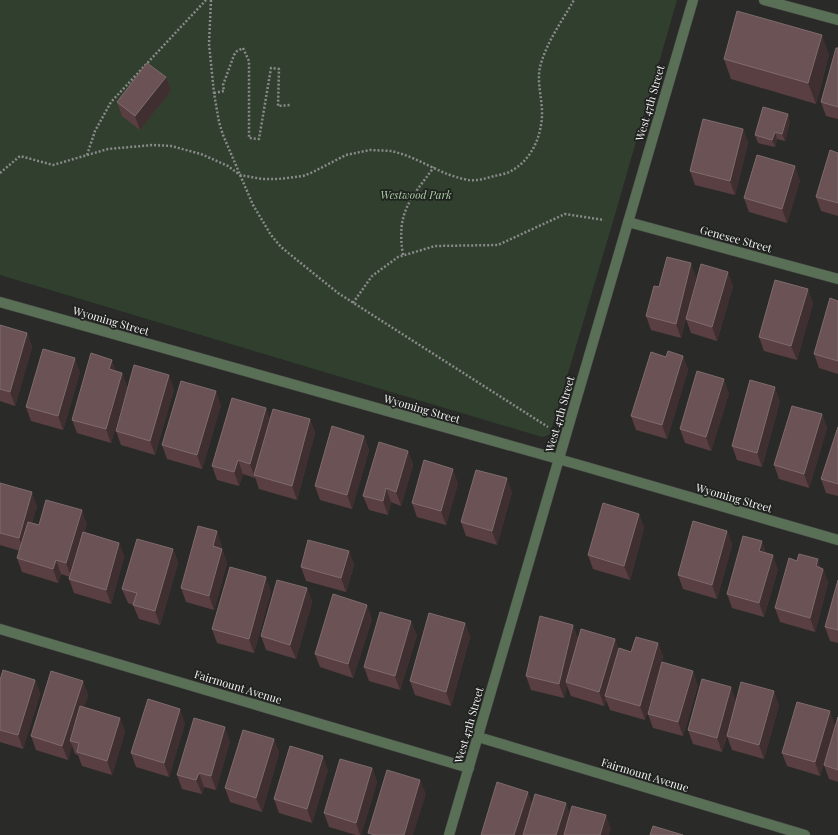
<svg xmlns="http://www.w3.org/2000/svg" width="838" height="835" font-family="'Playfair Display',serif">
<style>
.green{fill:#303f2e}
.lines{fill:none;stroke-linecap:round;stroke-linejoin:round}
.minor-casing{stroke:#464745;stroke-width:11}
.path{stroke:#898a89;stroke-width:2.5;stroke-dasharray:2 2;stroke-linecap:butt}
.minor{stroke:#596f56;stroke-width:10}
.wall{fill:#5a3f42}
.shaded-wall{fill:#402f30}
.building{fill:#6a5255;stroke:#7f6b6d}
.labels{text-anchor:middle;stroke-width:3.5;stroke-linejoin:round;paint-order:stroke}
.street-label{font-size:11px;fill:#f0f1f0;stroke:#202220}
.park-label{font-size:11px;font-style:italic;fill:#abd0a5;stroke:#202220}
</style>
<rect width="100%" height="100%" fill="#2a2b29"/>
<polygon class="green" points="0,0 677,0 614,218 550,434 546,436 542,437 0,275"/>
<g class="lines">
<g class="minor-casing">
<g id="minor">
<polyline points="764,0 838,20"/>
<polyline points="628,222 838,279"/>
<polyline points="0,302 583,466 838,540"/>
<polyline points="0,629 469,768"/>
<polyline points="478,737 805,835"/>
<polyline points="449,835 693,0"/>
</g>
</g>
<g class="path">
<polyline points="211,0 209,44 214,93 219,122 223,135 253,205 271,235 281,247 297,260 338,293 548,427"/>
<polyline points="214,93 224,91 223,85 234,55 237,51 243,48 249,61 249,138 259,139 271,68 279,69 278,106 291,105"/>
<polyline points="87,155 95,131 111,102 206,0"/>
<path d="M0,173L20,156L53,165L108,149L153,145L171,146L201,154L228,166L240,175L262,179H278L303,176L313,172L346,155L370,150L392,151L402,154C423,161 443,175 464,179C474,182 484,179 494,176C499,175 506,174 511,171C528,162 538,144 541,125C545,105 536,86 540,67C546,43 562,21 574,0"/>
<path d="M403,255C396,212 410,200 434,167"/>
<polyline points="353,303 372,276 398,257 435,246 498,245 565,214 604,220"/>
</g>
<use href="#minor" class="minor"/>
</g>
<g class="wall">
<polygon points="838,48 838,119 826,116 821,102"/>
<polygon points="829,55 816,104 731,79 724,59"/>
<polygon points="166,77 171,91 140,130 122,116 117,102"/>
<polygon points="790,121 785,141 777,139 775,147 758,143 755,135"/>
<polygon points="743,129 748,143 735,195 695,185 690,171"/>
<polygon points="838,153 838,216 821,211 816,197"/>
<polygon points="800,180 787,223 749,212 744,198"/>
<polygon points="696,277 681,338 651,330 646,316 659,287"/>
<polygon points="733,286 717,341 691,333 686,319"/>
<polygon points="838,301 838,374 819,368 814,354"/>
<polygon points="813,303 797,360 764,351 759,337"/>
<polygon points="0,325 27,333 32,347 15,406 0,401"/>
<polygon points="683,356 688,370 667,439 636,430 631,416 666,357"/>
<polygon points="116,371 122,373 127,387 111,443 77,433 72,420"/>
<polygon points="80,372 63,430 31,421 26,407"/>
<polygon points="174,389 155,455 121,445 116,431"/>
<polygon points="729,393 711,451 685,443 680,429"/>
<polygon points="780,401 762,467 737,460 732,446"/>
<polygon points="221,405 202,469 167,459 162,445"/>
<polygon points="266,408 270,420 310,419 315,433 297,500 259,489 255,477 255,478 243,474 239,486 217,480 212,466"/>
<polygon points="822,414 827,428 809,488 779,479 774,465"/>
<polygon points="838,427 838,496 826,493 821,479"/>
<polygon points="364,436 369,450 352,509 320,500 315,486"/>
<polygon points="408,451 413,465 401,506 391,502 388,515 369,510 363,496"/>
<polygon points="0,483 37,506 32,523 39,525 87,524 84,532 119,543 124,557 111,604 74,593 69,579 70,577 61,574 58,583 22,572 17,558 20,551 0,545"/>
<polygon points="458,483 446,525 417,517 412,503"/>
<polygon points="512,492 497,545 466,536 461,522"/>
<polygon points="639,514 644,528 630,580 593,569 588,555"/>
<polygon points="727,531 732,545 717,599 683,589 678,575"/>
<polygon points="222,545 221,548 222,549 227,563 214,610 186,602 181,588"/>
<polygon points="173,549 178,563 160,625 139,619 133,605 128,603 122,589"/>
<polygon points="349,551 354,565 346,592 306,581 301,567"/>
<polygon points="766,553 778,569 764,617 732,608 727,594"/>
<polygon points="821,568 823,569 828,583 815,632 780,622 775,608"/>
<polygon points="838,580 838,643 830,641 825,627"/>
<polygon points="307,588 312,602 296,659 266,650 261,636"/>
<polygon points="271,591 254,653 217,643 212,629"/>
<polygon points="372,619 353,678 320,667 315,654"/>
<polygon points="465,623 470,637 451,706 415,695 410,681"/>
<polygon points="417,635 400,690 369,681 364,667"/>
<polygon points="578,638 615,639 618,649 631,652 658,643 663,657 645,720 610,710 606,700 604,706 571,696 567,686 564,698 531,690 526,676"/>
<polygon points="0,680 35,680 40,694 23,749 0,742"/>
<polygon points="83,681 88,695 84,707 120,718 125,732 112,775 82,766 78,755 75,754 72,745 68,760 36,750 31,736"/>
<polygon points="698,685 683,736 653,728 648,714"/>
<polygon points="736,701 779,705 764,759 732,750 727,736 722,752 693,744 688,730"/>
<polygon points="838,717 838,782 829,779 824,765"/>
<polygon points="185,723 169,777 136,767 131,753"/>
<polygon points="835,725 820,776 787,766 782,753"/>
<polygon points="274,739 279,753 262,812 230,802 225,788"/>
<polygon points="230,741 216,790 204,787 202,794 182,789 177,775"/>
<polygon points="372,768 377,782 361,835 356,835 329,827 324,813"/>
<polygon points="328,770 312,823 279,813 274,799"/>
</g>
<g class="shaded-wall">
<polygon points="822,35 829,55 816,104 808,83"/>
<polygon points="166,77 171,91 140,130 135,116"/>
<polygon points="788,114 790,121 785,141 782,134"/>
<polygon points="743,129 748,143 735,195 730,181"/>
<polygon points="775,132 777,139 775,147 772,140"/>
<polygon points="795,166 800,180 787,223 782,209"/>
<polygon points="691,263 696,277 681,338 676,324"/>
<polygon points="728,272 733,286 717,341 712,327"/>
<polygon points="808,289 813,303 797,360 791,346"/>
<polygon points="27,333 32,347 15,406 10,392"/>
<polygon points="683,356 688,370 667,439 662,425"/>
<polygon points="75,358 80,372 63,430 58,416"/>
<polygon points="112,360 117,374 109,369"/>
<polygon points="122,373 127,387 111,443 106,429"/>
<polygon points="169,375 174,389 155,455 150,441"/>
<polygon points="724,379 729,393 711,451 706,437"/>
<polygon points="775,387 780,401 762,467 757,453"/>
<polygon points="216,391 221,405 202,469 197,455"/>
<polygon points="266,408 271,422 254,475 255,478 250,464"/>
<polygon points="822,414 827,428 809,488 804,474"/>
<polygon points="310,419 315,433 297,500 292,486"/>
<polygon points="364,436 369,450 352,509 347,495"/>
<polygon points="408,451 413,465 401,506 396,492"/>
<polygon points="238,460 243,474 239,486 234,472"/>
<polygon points="453,469 458,483 446,525 441,511"/>
<polygon points="507,478 512,492 497,545 492,531"/>
<polygon points="386,488 391,502 388,515 383,501"/>
<polygon points="32,492 37,506 24,552 19,538"/>
<polygon points="82,510 87,524 71,577 66,563"/>
<polygon points="639,514 644,528 630,580 624,566"/>
<polygon points="217,531 222,545 218,560 213,546"/>
<polygon points="727,531 732,545 717,599 712,585"/>
<polygon points="762,541 767,555 759,551"/>
<polygon points="119,543 124,557 111,604 106,590"/>
<polygon points="173,549 178,563 160,625 155,611"/>
<polygon points="222,549 227,563 214,610 209,596"/>
<polygon points="349,551 354,565 346,592 341,578"/>
<polygon points="773,555 778,569 764,617 759,603"/>
<polygon points="818,559 822,572 823,569 828,583 815,632 810,618 816,566"/>
<polygon points="56,560 61,574 58,583 53,569"/>
<polygon points="266,577 271,591 254,653 249,639"/>
<polygon points="307,588 312,602 296,659 290,645"/>
<polygon points="367,605 372,619 353,678 348,664"/>
<polygon points="411,621 417,635 400,690 395,676"/>
<polygon points="465,623 470,637 451,706 446,692"/>
<polygon points="573,625 578,638 566,682 567,686 564,698 559,684"/>
<polygon points="615,639 620,653 605,696 606,700 604,706 599,692"/>
<polygon points="658,643 663,657 645,720 640,706"/>
<polygon points="693,671 698,685 683,736 678,722"/>
<polygon points="35,680 40,694 23,749 18,735"/>
<polygon points="83,681 88,695 73,741 70,741 72,745 68,760 62,746"/>
<polygon points="731,687 736,701 722,752 717,738"/>
<polygon points="774,691 779,705 764,759 759,745"/>
<polygon points="180,709 185,723 169,777 164,763"/>
<polygon points="830,711 835,725 820,776 815,762"/>
<polygon points="120,718 125,732 112,775 107,761"/>
<polygon points="225,727 230,741 216,790 211,776"/>
<polygon points="274,739 279,753 262,812 256,798"/>
<polygon points="323,756 328,770 312,823 307,809"/>
<polygon points="372,768 377,782 361,835 360,835 356,823"/>
<polygon points="199,773 204,787 202,794 196,780"/>
<polygon points="420,780 426,794 413,835 404,835"/>
<polygon points="528,792 533,806 524,835 514,835"/>
<polygon points="566,803 571,817 565,835 556,835"/>
<polygon points="606,815 611,829 609,835 600,835"/>
</g>
<g class="building">
<polygon points="737,11 822,35 808,83 724,59"/>
<polygon points="836,48 838,48 838,107 821,102"/>
<polygon points="147,63 166,77 135,116 117,102"/>
<polygon points="763,107 788,114 782,134 775,132 772,140 755,135"/>
<polygon points="703,119 743,129 730,181 690,171"/>
<polygon points="830,150 838,153 838,203 816,197"/>
<polygon points="757,155 795,166 782,209 744,198"/>
<polygon points="667,257 691,263 676,324 646,316 654,286 659,287"/>
<polygon points="701,264 728,272 712,327 686,319"/>
<polygon points="775,280 808,289 791,346 759,337"/>
<polygon points="830,298 838,301 838,361 814,354"/>
<polygon points="0,325 27,333 10,392 0,389"/>
<polygon points="43,349 75,358 58,416 26,407"/>
<polygon points="668,351 683,356 662,425 631,416 651,352 666,357"/>
<polygon points="91,353 112,360 109,369 122,373 106,429 72,420"/>
<polygon points="134,365 169,375 150,441 116,431"/>
<polygon points="697,371 724,379 706,437 680,429"/>
<polygon points="750,380 775,387 757,453 732,446"/>
<polygon points="181,381 216,391 197,455 162,445"/>
<polygon points="232,398 266,408 250,464 238,460 234,472 212,466"/>
<polygon points="792,406 822,414 804,474 774,465"/>
<polygon points="273,409 310,419 292,486 254,475"/>
<polygon points="332,426 364,436 347,495 315,486"/>
<polygon points="838,427 838,484 821,479"/>
<polygon points="379,442 408,451 396,492 386,488 383,501 363,496"/>
<polygon points="424,460 453,469 441,511 412,503"/>
<polygon points="476,470 507,478 492,531 461,522"/>
<polygon points="0,483 32,492 19,538 0,533"/>
<polygon points="46,500 82,510 66,563 56,560 53,569 17,558 28,522 39,525"/>
<polygon points="603,503 639,514 624,566 588,555"/>
<polygon points="693,521 727,531 712,585 678,575"/>
<polygon points="198,526 217,531 213,546 222,549 209,596 181,588"/>
<polygon points="83,532 119,543 106,590 69,579"/>
<polygon points="743,536 762,541 759,551 773,555 759,603 727,594"/>
<polygon points="137,539 173,549 155,611 133,605 137,593 122,589"/>
<polygon points="308,540 349,551 341,578 301,567"/>
<polygon points="799,554 818,559 816,566 823,569 810,618 775,608 789,558 797,561"/>
<polygon points="230,567 266,577 249,639 212,629"/>
<polygon points="277,580 307,588 290,645 261,636"/>
<polygon points="838,580 838,630 825,627"/>
<polygon points="333,594 367,605 348,664 315,654"/>
<polygon points="380,612 411,621 395,676 364,667"/>
<polygon points="429,613 465,623 446,692 410,681"/>
<polygon points="540,616 573,625 559,684 526,676"/>
<polygon points="581,629 615,639 599,692 566,682"/>
<polygon points="636,637 658,643 640,706 605,696 619,648 631,652"/>
<polygon points="662,662 693,671 678,722 648,714"/>
<polygon points="3,670 35,680 18,735 0,730 0,680"/>
<polygon points="51,671 83,681 62,746 31,736"/>
<polygon points="702,679 731,687 717,738 688,730"/>
<polygon points="741,682 774,691 759,745 727,736"/>
<polygon points="148,699 180,709 164,763 131,753"/>
<polygon points="797,702 830,711 815,762 782,753"/>
<polygon points="80,706 120,718 107,761 77,752 79,743 70,741"/>
<polygon points="838,717 838,770 824,765"/>
<polygon points="194,718 225,727 211,776 199,773 196,780 177,775"/>
<polygon points="243,730 274,739 256,798 225,788"/>
<polygon points="290,746 323,756 307,809 274,799"/>
<polygon points="340,759 372,768 356,823 324,813"/>
<polygon points="387,770 420,780 404,835 375,835 368,833"/>
<polygon points="497,782 528,792 514,835 481,835"/>
<polygon points="535,794 566,803 556,835 523,835"/>
<polygon points="572,806 606,815 600,835 564,835"/>
<polygon points="653,826 683,835 650,835"/>
</g>
<g class="labels">
<g class="street-label">
<text transform="translate(650 103) rotate(-74)" y="4">West 47th Street</text>
<text transform="translate(736 239) rotate(15)" y="4">Genesee Street</text>
<text transform="translate(111 321) rotate(16)" y="4">Wyoming Street</text>
<text transform="translate(422 409) rotate(16)" y="4">Wyoming Street</text>
<text transform="translate(560 414) rotate(-74)" y="4">West 47th Street</text>
<text transform="translate(734 498) rotate(16)" y="4">Wyoming Street</text>
<text transform="translate(238 687) rotate(17)" y="4">Fairmount Avenue</text>
<text transform="translate(469 725) rotate(-74)" y="4">West 47th Street</text>
<text transform="translate(645 775) rotate(17)" y="4">Fairmount Avenue</text>
</g>
<g class="park-label">
<text x="416" y="199">Westwood Park</text>
</g>
</g>
</svg>
